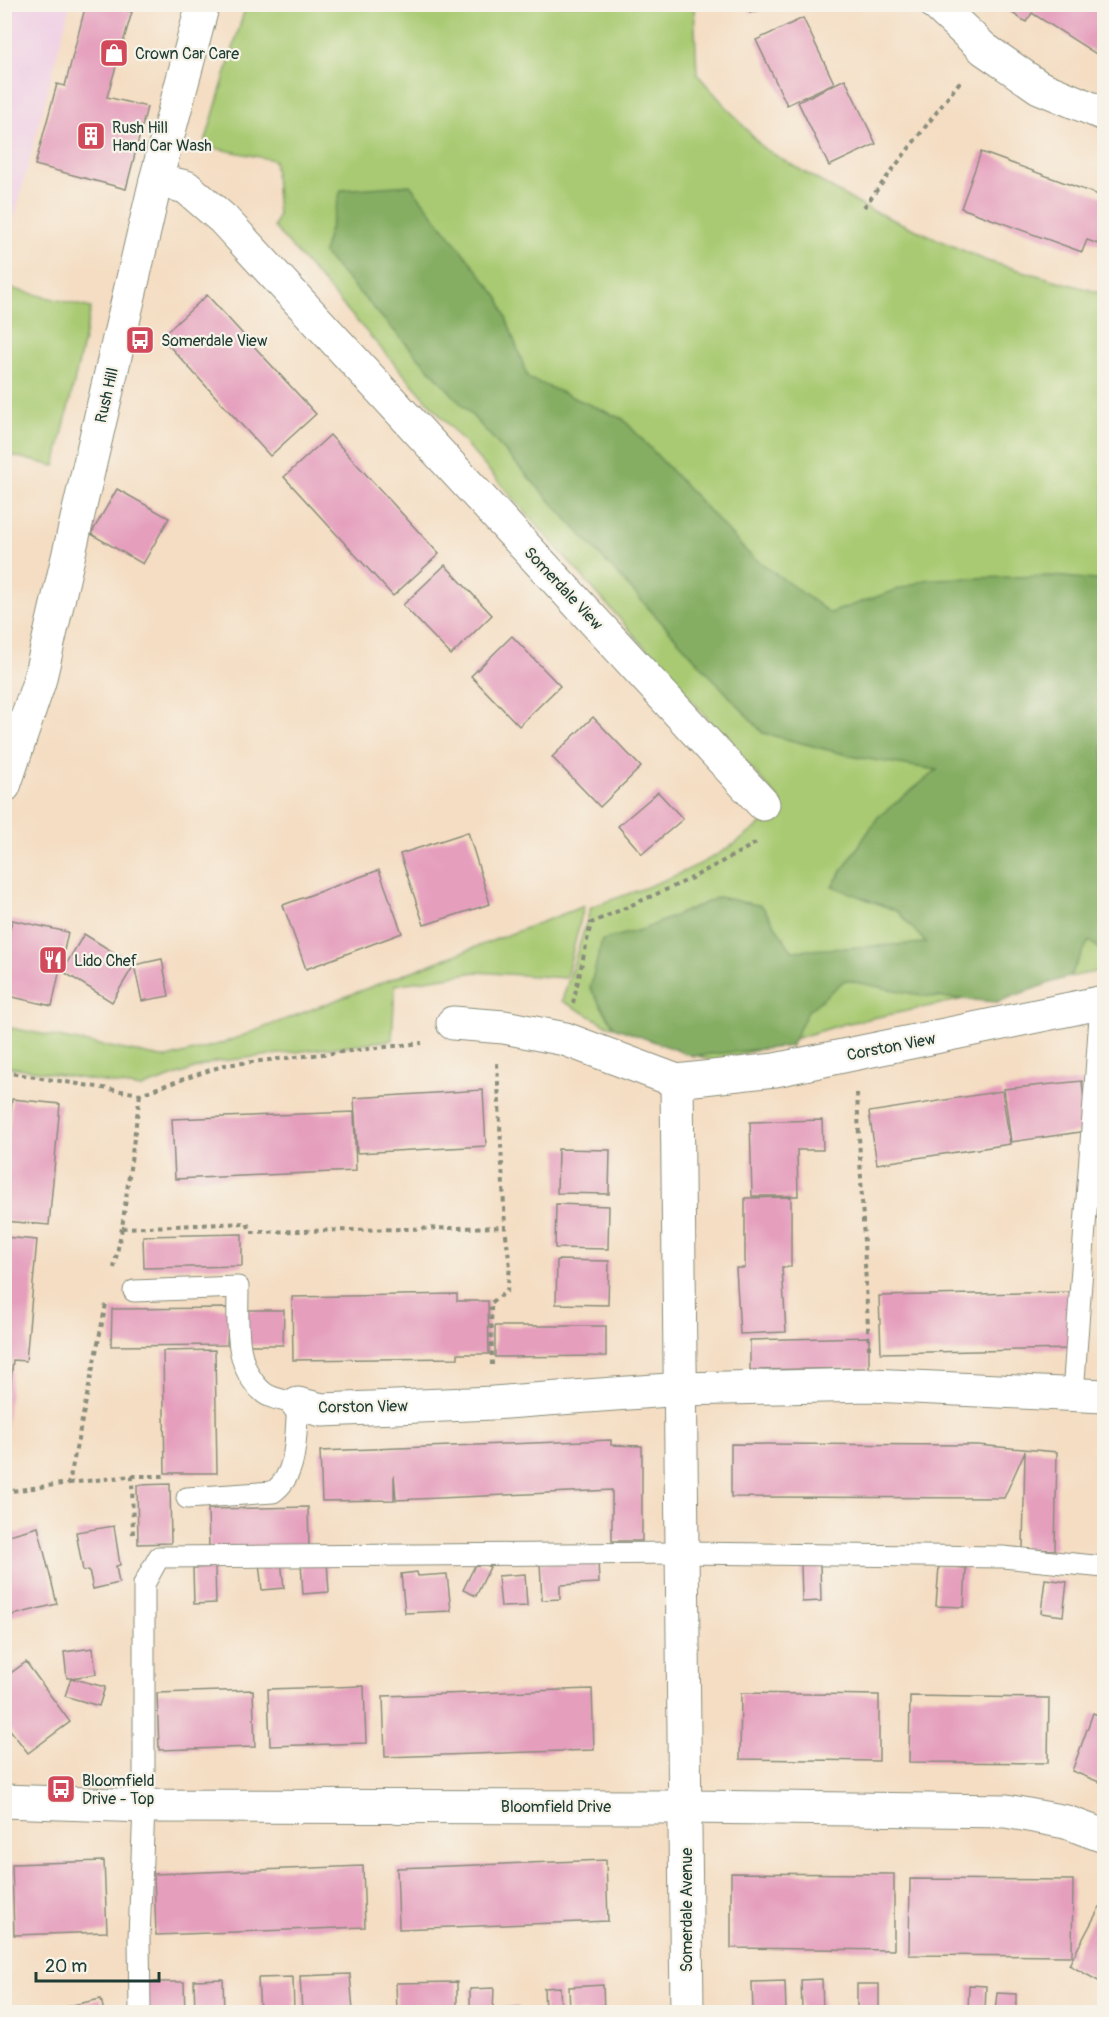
<svg xmlns="http://www.w3.org/2000/svg" width="1109" height="2017" font-family="Pangolin,sans-serif">
<style>
.built{fill:#f0d0e5}
.green{fill:#a9ca72;stroke:#648453;stroke-width:1.5}
.forest{fill:#86ae64;stroke:#52764c;stroke-width:1.5}
.building{fill:#e59fbd}
.lines{fill:none;stroke-linecap:round;stroke-linejoin:round}
.service-casing{stroke:#8a8d7b;stroke-width:23}
.minor-casing{stroke:#8a8d7b;stroke-width:35}
.tertiary-casing{stroke:#8a8d7b;stroke-width:35}
.path{stroke:#8a8d7b;stroke-width:4;stroke-dasharray:4.5 4.5;stroke-linecap:butt}
.service{stroke:#fff;stroke-width:21}
.minor{stroke:#fff;stroke-width:33}
.tertiary{stroke:#fff;stroke-width:33}
.labels{text-anchor:middle;stroke-width:4.5;stroke-linejoin:round;paint-order:stroke}
.poi-label{font-size:16px;fill:#1f3d34;stroke:#f7f3e8;text-anchor:start}
.street-label{font-size:16px;fill:#1f3d34;stroke:#f7f3e8}
</style>
<rect width="100%" height="100%" fill="#f7f3e8"/>
<filter id="ink" filterUnits="userSpaceOnUse"><feTurbulence type="fractalNoise" baseFrequency=".0167" numOctaves="2"/><feDisplacementMap in="SourceGraphic" scale="12" xChannelSelector="R" yChannelSelector="G"/><feConvolveMatrix kernelMatrix="1 2 1 2 8 2 1 2 1" color-interpolation-filters="sRGB"/></filter>
<filter id="wash" filterUnits="userSpaceOnUse"><feTurbulence type="fractalNoise" baseFrequency=".008" numOctaves="4" result="noise"/><feDisplacementMap in="SourceGraphic" scale="24" xChannelSelector="R" yChannelSelector="G"/><feGaussianBlur stdDeviation="1.35" result="paint"/><feColorMatrix in="noise" values="0 0 0 0 0 0 0 0 0 0 0 0 0 0 0 0 0 1.4 0 .05"/><feComposite in="paint" operator="in"/></filter>
<g filter="url(#wash)">
<rect width="100%" height="100%" fill="#f4ddc2"/>
<polygon class="built" points="5,4 70,5 5,254 4,5"/>
<g class="green">
<path d="M246,5H694L697,74L763,148L864,207L987,261L1104,294V970L844,1024L716,1062L605,1024L562,1001L591,907C659,883 733,859 782,803L274,227L278,215L274,160L204,146Z"/>
<polygon points="5,287 91,308 55,466 5,454"/>
<polygon points="584,906 566,978 476,972 395,985 392,1040 214,1062 141,1088 5,1066 5,1027 167,1058 223,1043"/>
</g>
<polygon class="forest" points="410,185 499,298 528,378 623,419 750,555 830,613 928,579 1055,576 1104,581 1104,952 1089,941 1070,976 997,1002 924,996 845,980 808,1011 791,1046 693,1056 614,1027 590,988 602,940 644,929 719,897 762,906 792,951 926,943 897,911 832,886 878,817 937,770 855,757 763,733 323,253 341,190"/>
<g id="blocks">
<g class="building">
<polygon points="86,4 103,4 132,12 107,97 147,107 126,189 35,165 57,84 65,86"/>
<polygon points="747,4 776,4 776,5 750,13"/>
<polygon points="998,4 1104,4 1104,59 1032,13 1026,22"/>
<polygon points="803,18 834,83 787,105 756,40"/>
<polygon points="845,79 876,144 829,166 798,102"/>
<polygon points="981,152 1104,197 1104,246 1087,240 1082,252 961,208"/>
<polygon points="207,295 316,414 270,456 161,337"/>
<polygon points="330,435 439,554 393,596 284,477"/>
<polygon points="117,489 169,518 143,564 91,534"/>
<polygon points="445,565 492,615 451,655 403,605"/>
<polygon points="512,636 560,686 519,726 471,676"/>
<polygon points="593,717 641,767 600,807 552,757"/>
<polygon points="658,792 683,819 642,854 618,826"/>
<polygon points="468,832 490,904 424,925 400,854"/>
<polygon points="379,870 402,933 306,969 283,905"/>
<polygon points="12,920 68,932 52,1006 4,995 4,954"/>
<polygon points="84,934 134,965 112,1002 62,971"/>
<polygon points="162,959 169,996 142,1001 134,965"/>
<polygon points="1082,1081 1087,1131 1011,1142 1004,1089"/>
<polygon points="483,1090 486,1146 357,1153 354,1098"/>
<polygon points="1002,1091 1010,1144 877,1164 869,1112"/>
<polygon points="12,1099 60,1104 49,1225 4,1221 4,1182"/>
<polygon points="354,1112 356,1171 175,1179 172,1119"/>
<polygon points="822,1120 823,1150 797,1150 798,1196 752,1196 750,1122"/>
<polygon points="558,1149 610,1150 609,1194 557,1193"/>
<polygon points="791,1197 791,1267 782,1267 786,1332 740,1334 736,1268 745,1268 745,1198"/>
<polygon points="556,1204 609,1206 608,1249 555,1248"/>
<polygon points="242,1234 242,1266 144,1268 143,1236"/>
<polygon points="4,1237 37,1240 26,1361 13,1360 6,1430"/>
<polygon points="557,1260 609,1261 608,1305 556,1304"/>
<polygon points="1073,1292 1073,1349 881,1353 879,1296"/>
<polygon points="457,1294 457,1301 488,1301 489,1354 458,1354 458,1358 293,1360 292,1297"/>
<polygon points="229,1308 227,1345 111,1346 112,1309"/>
<polygon points="246,1310 284,1310 283,1345 247,1345"/>
<polygon points="495,1326 606,1326 606,1356 495,1357"/>
<polygon points="869,1337 869,1368 750,1370 750,1340"/>
<polygon points="215,1350 217,1473 165,1473 163,1351"/>
<polygon points="611,1440 611,1445 642,1446 642,1541 612,1541 612,1490 396,1500 394,1475 394,1500 322,1501 320,1451"/>
<polygon points="731,1444 977,1445 1057,1452 1055,1550 1023,1549 1025,1451 1004,1498 731,1497"/>
<polygon points="170,1484 171,1543 138,1544 137,1485"/>
<polygon points="308,1507 309,1546 209,1549 208,1509"/>
<polygon points="114,1526 120,1565 116,1566 119,1583 93,1589 89,1570 83,1571 76,1532"/>
<polygon points="38,1527 57,1604 5,1617 5,1536"/>
<polygon points="281,1560 284,1588 262,1590 259,1563"/>
<polygon points="598,1560 599,1583 560,1585 560,1599 542,1600 540,1563"/>
<polygon points="327,1561 329,1592 303,1594 301,1562"/>
<polygon points="477,1561 490,1567 476,1596 463,1590"/>
<polygon points="801,1564 820,1564 821,1601 802,1602"/>
<polygon points="939,1566 966,1568 964,1607 936,1606"/>
<polygon points="215,1567 216,1603 194,1604 193,1568"/>
<polygon points="417,1572 418,1576 447,1574 451,1611 405,1613 401,1574"/>
<polygon points="525,1574 527,1606 501,1607 498,1576"/>
<polygon points="1045,1579 1067,1582 1063,1616 1041,1613"/>
<polygon points="93,1648 96,1674 71,1678 105,1687 99,1706 65,1696 71,1678 67,1678 64,1652"/>
<polygon points="26,1662 70,1722 28,1753 4,1722 4,1678"/>
<polygon points="364,1686 366,1743 270,1746 268,1689"/>
<polygon points="592,1689 594,1750 385,1757 383,1696"/>
<polygon points="253,1690 255,1747 159,1750 157,1693"/>
<polygon points="741,1693 879,1695 879,1761 740,1759"/>
<polygon points="910,1696 1049,1698 1048,1763 909,1762"/>
<polygon points="1093,1713 1104,1717 1104,1784 1072,1771"/>
<polygon points="606,1860 608,1921 399,1929 397,1868"/>
<polygon points="104,1861 107,1932 14,1935 12,1864"/>
<polygon points="363,1866 365,1927 156,1935 154,1874"/>
<polygon points="731,1873 894,1874 894,1950 731,1948"/>
<polygon points="910,1879 1073,1880 1072,1956 909,1955"/>
<polygon points="1104,1899 1104,1984 1069,1965"/>
<polygon points="350,1974 353,2011 302,2012 300,1976"/>
<polygon points="293,1977 294,2012 260,2012 258,1978"/>
<polygon points="223,1979 224,2012 195,2012 194,1980"/>
<polygon points="822,1979 823,2012 802,2012 801,1980"/>
<polygon points="785,1981 786,2012 753,2012 752,1982"/>
<polygon points="145,1982 184,1982 185,2012 146,2012"/>
<polygon points="457,1982 457,2012 397,2012 396,1983"/>
<rect x="857" y="1984" width="22" height="28"/>
<polygon points="603,1985 604,2012 570,2012 569,1987"/>
<polygon points="969,1985 986,1986 985,2012 968,2012"/>
<polygon points="560,1987 561,2012 545,2012 544,1988"/>
<polygon points="494,1988 493,2012 470,2012 470,1989"/>
<polygon points="997,1993 1016,1994 1016,2012 995,2012"/>
<polygon points="101,1999 104,2012 70,2012 68,2006"/>
<polygon points="519,2007 520,2012 500,2012 500,2008"/>
</g>
</g>
</g>
<g filter="url(#ink)">
<use href="#blocks" fill-opacity="0" stroke="#8a8d7b" stroke-width="1.5"/>
<g class="lines">
<g class="service-casing">
<g id="service">
<path d="M134,1291L238,1287C238,1321 233,1367 263,1392C270,1399 288,1401 298,1404C295,1433 299,1474 273,1492L187,1498"/>
<polyline points="1073,1394 1101,1003"/>
<polyline points="140,2012 139,1938 144,1806 144,1584 159,1557 681,1553 1003,1557 1104,1567"/>
</g>
</g>
<g class="minor-casing">
<g id="minor">
<polyline points="936,4 984,49 1039,87 1104,114"/>
<polyline points="156,180 186,187 223,219 763,804"/>
<polyline points="453,1023 504,1027 565,1039 677,1081 687,2012"/>
<polyline points="677,1081 775,1070 1104,1002"/>
<polyline points="298,1404 322,1410 493,1403 682,1389 871,1385 1104,1396"/>
<polyline points="4,1801 144,1806 685,1807 1006,1811 1066,1822 1104,1836"/>
</g>
</g>
<g class="tertiary-casing">
<polyline id="tertiary" points="4,786 39,682 156,180 203,4"/>
</g>
<g class="path">
<polyline points="864,207 962,79"/>
<polyline points="573,1003 591,923 688,880 758,842"/>
<polyline points="4,1072 140,1094 225,1065 422,1043"/>
<polyline points="857,1093 869,1349"/>
<polyline points="122,1228 247,1223 251,1232 505,1227"/>
<polyline points="114,1268 122,1228 140,1094"/>
<polyline points="492,1365 491,1303 507,1291 510,1267 505,1227 497,1063"/>
<polyline points="132,1476 164,1476"/>
<polyline points="69,1483 132,1476 133,1538"/>
<polyline points="4,1492 69,1483 106,1304"/>
</g>
<use href="#service" class="service"/>
<use href="#minor" class="minor"/>
<use href="#tertiary" class="tertiary"/>
</g>
</g>
<defs>
<g id="shop-square" transform="scale(1.5)"><rect x="-9" y="-9" width="18" height="18" rx="4" fill="#d1495b" stroke="#f7f3e8"/><path d="M-5-2.5h2.3a2.7 3.5 0 0 1 5.4 0H5L5.5 6h-11ZM-1.5-2.5h3a1.5 2.3 0 0 0-3 0Z" fill="#fff"/></g>
<g id="building-square" transform="scale(1.5)"><rect x="-9" y="-9" width="18" height="18" rx="4" fill="#d1495b" stroke="#f7f3e8"/><path d="M-4-6H4V6H1V3H-1V6H-4ZM-2.5-4.3h1.7v1.8h-1.7ZM.8-4.3h1.7v1.8H.8ZM-2.5-1h1.7V.8h-1.7ZM.8-1h1.7V.8H.8Z" fill="#fff"/></g>
<g id="bus-square" transform="scale(1.5)"><rect x="-9" y="-9" width="18" height="18" rx="4" fill="#d1495b" stroke="#f7f3e8"/><path d="M-5-6H5V4H4V6H2V4H-2V6H-4V4H-5ZM-3.5-4V0h7V-4ZM-3.5 1.2v1.5H-2V1.2ZM2 1.2v1.5H3.5V1.2Z" fill="#fff"/></g>
<g id="restaurant-square" transform="scale(1.5)"><rect x="-9" y="-9" width="18" height="18" rx="4" fill="#d1495b" stroke="#f7f3e8"/><path d="M-5-6h1v4h1v-4h1v4h1v-4h1v5L-1.5 .5V6h-2V.5L-5-1ZM5-6V6H3V1.5H1.5Q1.5-4 5-6Z" fill="#fff"/></g>
</defs>
<g fill-rule="evenodd">
<use href="#shop-square" x="114" y="53"/>
<use href="#building-square" x="91" y="136"/>
<use href="#bus-square" x="140" y="340"/>
<use href="#restaurant-square" x="53" y="960"/>
<use href="#bus-square" x="61" y="1789"/>
</g>
<g class="labels">
<g class="poi-label">
<text x="135" y="59">Crown Car Care</text>
<text x="112" y="133">Rush Hill<tspan x="112" dy="18">Hand Car Wash</tspan></text>
<text x="161" y="346">Somerdale View</text>
<text x="74" y="966">Lido Chef</text>
<text x="82" y="1786">Bloomfield<tspan x="82" dy="18">Drive - Top</tspan></text>
</g>
<g class="street-label">
<text transform="translate(106 395) rotate(-77)" y="6">Rush Hill</text>
<text transform="translate(564 588) rotate(47)" y="6">Somerdale View</text>
<text transform="translate(891 1046) rotate(-11)" y="6">Corston View</text>
<text transform="translate(363 1406) rotate(-1)" y="6">Corston View</text>
<text x="556" y="1812">Bloomfield Drive</text>
<text transform="translate(686 1910) rotate(-90)" y="6">Somerdale Avenue</text>
</g>
</g>
<rect width="1109" height="2017" fill="none" stroke="#f7f3e8" stroke-width="24"/>
<path d="M36 1972v9h123v-9" fill="none" stroke="#1f3d34" stroke-width="3"/>
<text x="45" y="1972" font-size="18" fill="#1f3d34" stroke="#f7f3e8" stroke-width="4.5" paint-order="stroke">20 m</text>
</svg>
